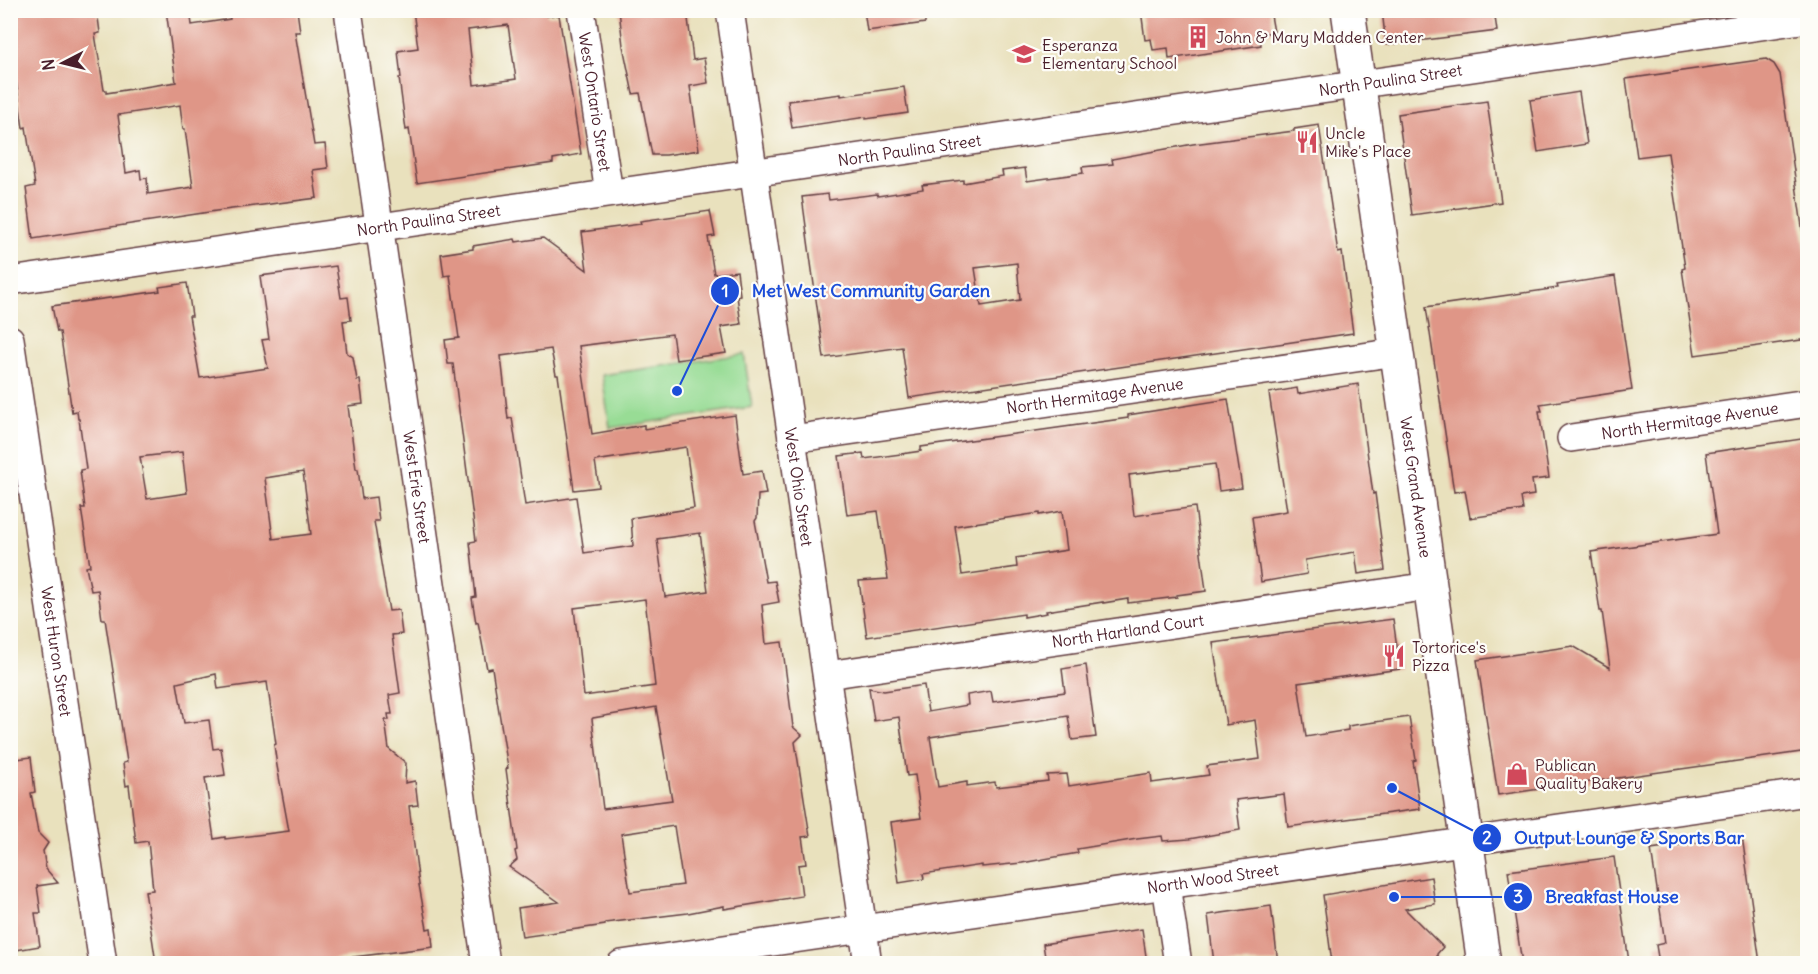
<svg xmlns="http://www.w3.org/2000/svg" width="1818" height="974" font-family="Delius,sans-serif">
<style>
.green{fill:#98dc95;stroke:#717e60;stroke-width:1.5}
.building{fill:#df9687;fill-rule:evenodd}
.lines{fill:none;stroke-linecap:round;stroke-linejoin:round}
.minor-casing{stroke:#623c41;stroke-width:30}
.major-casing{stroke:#623c41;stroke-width:36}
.minor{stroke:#fff;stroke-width:27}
.major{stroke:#fff;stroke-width:33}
.labels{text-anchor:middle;stroke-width:4.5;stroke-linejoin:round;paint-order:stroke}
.poi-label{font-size:16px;fill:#4a1f2b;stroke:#fdfcf7;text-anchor:start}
.street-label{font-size:16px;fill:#4a1f2b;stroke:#fdfcf7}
.leader{fill:none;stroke:#1d4ed8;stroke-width:2}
.callout-dot{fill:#1d4ed8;stroke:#fdfcf7;stroke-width:2}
.mark-label{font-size:18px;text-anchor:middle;font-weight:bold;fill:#fff}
.callout-label{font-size:18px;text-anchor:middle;font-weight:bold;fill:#1d4ed8;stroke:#fdfcf7;stroke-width:4.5;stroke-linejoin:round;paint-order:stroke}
</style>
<rect width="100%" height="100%" fill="#fdfcf7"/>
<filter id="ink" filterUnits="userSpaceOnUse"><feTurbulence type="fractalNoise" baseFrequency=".0167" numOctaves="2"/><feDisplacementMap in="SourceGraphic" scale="12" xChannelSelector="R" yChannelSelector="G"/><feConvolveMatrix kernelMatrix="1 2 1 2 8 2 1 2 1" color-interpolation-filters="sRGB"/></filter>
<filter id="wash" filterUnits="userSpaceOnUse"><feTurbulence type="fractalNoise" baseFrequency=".008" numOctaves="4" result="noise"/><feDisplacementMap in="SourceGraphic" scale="24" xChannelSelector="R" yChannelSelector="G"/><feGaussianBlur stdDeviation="1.35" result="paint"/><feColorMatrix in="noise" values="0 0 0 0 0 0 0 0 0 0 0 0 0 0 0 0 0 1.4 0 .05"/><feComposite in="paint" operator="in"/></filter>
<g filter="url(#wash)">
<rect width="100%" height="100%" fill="#e9e1bd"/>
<polygon class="green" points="744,354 752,407 610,428 602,375"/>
<g id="blocks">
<g class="building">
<path d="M10,10H97L100,33L95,34L104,90H106V93L176,82L166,10H190L192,25L230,19L229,10H297L300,32H295L314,145L325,144L328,168L313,170L317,198L216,211L33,239L26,188L35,186L26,127L23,128L15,73L10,74ZM180,105L183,129H185L193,187L148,194L147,178L141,179L140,170L126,173L118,115Z"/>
<path d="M413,10H546L547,16L559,15L581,154L553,159V163L417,183L409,129L406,130L399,78H401L398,51L418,48ZM508,25L516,79L474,85L468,30Z"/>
<polygon points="619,10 687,10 693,60 704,58 708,83 690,86 699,150 666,155 652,155 640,93 633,94 623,46"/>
<polygon points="864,10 925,10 925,23 867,31"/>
<polygon points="1141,10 1270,10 1274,32 1259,34 1261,45 1169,59 1168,48 1153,50 1151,39 1145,40"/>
<polygon points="1382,10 1494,10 1497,31 1386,45"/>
<polygon points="1766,59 1774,64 1780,74 1808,268 1808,339 1695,355 1682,269 1685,268 1668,153 1637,157 1626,79"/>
<polygon points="904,87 908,113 866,119 866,117 792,128 788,101 841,94 841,96"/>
<polygon points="1579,92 1587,144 1538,152 1530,100"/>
<polygon points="1487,101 1501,202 1412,215 1398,114"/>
<path d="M1319,125L1338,253L1342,252L1353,333L909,398L902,347L824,358L802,197L828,194L829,200L877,194L878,196L923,189L922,185L963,180V183L1003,176L1002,171L1025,168L1027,181L1083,173L1082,167L1113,164L1112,159L1193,144L1294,131V129ZM1017,263L1020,300L981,306L975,268Z"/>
<path d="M710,211L715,236L708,237L714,274L737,271L740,295L737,296L741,324L721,327L726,353L676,360L672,334L579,346L592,434L644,425V429L735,415L743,474L762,471L766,494L758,495L757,518L755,521L766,582L775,581L779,602L762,605L766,644L782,642L793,727L802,735L795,742L810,836L802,837L806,864L798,865L802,896L724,909V906L688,913L605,923V925L522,937L518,908L559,902L509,867L517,860L515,851L517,850L506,769L508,768L492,668L487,669L478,622L476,623L472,598L476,597L470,542L476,541L453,364H448L445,340L459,338L450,275L444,276L441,254L473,249V246L515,239L516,242L543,238L587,270L582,232L641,224L640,221ZM551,349L556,375H558L574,490L599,487L595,461L686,447L694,508L631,518L633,546L584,553L576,497L525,505L512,418L508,419L501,356ZM700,533L708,591L665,597L657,539ZM645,599L655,686L584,696L574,608ZM656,707L672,800L603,809L592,719L593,718ZM674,826L683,885L630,892L621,834Z"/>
<path d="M336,266L341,298L348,297L351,320L343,321L347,353L353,357L357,380H360L363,404L348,406L356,469H358L362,499L376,497L379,521H374L389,611L399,610L402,634L392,635L400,693L389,695L392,714H388L389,720H385L389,749L406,763L405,783L415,781L418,805L409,806L419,885L427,929L431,928L433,947L330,960L331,963H156L145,891L153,890L148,841L136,843L129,785L126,786L123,763L127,762L105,619H102L98,590L91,591L86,567L90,566L81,508H85L80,470L86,469L79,419H78L77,411L72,412L60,332H57L52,306L160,291L159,287L187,283L192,316H189L200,378L268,368L262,340L269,339L260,276ZM182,452L187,493L147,499L140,457ZM303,472L311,534L273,539L265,478ZM216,674L218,689L267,682L276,744L274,745L277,766L289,831L225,839V837L214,839L205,778L225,775L221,748L213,749L209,720L184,723L177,683Z"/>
<polygon points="1615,276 1632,390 1540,404 1542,411 1539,411 1549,478 1532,480 1534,495 1521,497 1523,510 1470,518 1465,490 1454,492 1426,307 1558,288 1557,285"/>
<polygon points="1358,384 1373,494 1375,493 1385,570 1358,574 1355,552 1305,560 1307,574 1261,582 1252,517 1287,511 1269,393 1297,388 1298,394"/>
<path d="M1228,399L1242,488L1219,491L1215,464L1129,475L1134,516L1195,507L1206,591L1177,595V597L1128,603V599L1103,603V602L1046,611L1047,613L1024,617V614L867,637L859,581L888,579L878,511L847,515L839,456L863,453L864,459L901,454L921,451V447L1128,418V415ZM1062,511L1067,550L1016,558L1017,567L962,575L955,526L1039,513V515Z"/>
<polygon points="1808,438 1808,751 1498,795 1477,660 1573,646 1610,668 1602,611 1600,611 1591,552 1717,534 1706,453"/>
<polygon points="1393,619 1400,669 1298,683 1306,737 1348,730 1348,726 1409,717 1416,760 1413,761 1420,809 1288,827 1284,794 1236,800 1240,830 1189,839 1163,841 1162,836 1137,839 1077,849 1078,853 1022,863 982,867 982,865 923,874 924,879 899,883 891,822 921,818 915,775 907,776 899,717 874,721 869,688 884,691 924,685 928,712 968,705 967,695 991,691 993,702 1065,692 1062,669 1086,665 1096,737 1072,740 1068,716 930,737 938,787 967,782 967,786 995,782 996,787 1048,781 1047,775 1067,774 1069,786 1151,773 1152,783 1209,775 1207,766 1260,759 1255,720 1226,725 1213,643"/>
<polygon points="31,757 35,792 31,793 38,833 48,843 43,851 46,869 58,883 37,886 41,913 35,913 40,946 10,951 10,760"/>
<polygon points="1742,836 1760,963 1659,963 1656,945 1665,943 1651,849"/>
<polygon points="1614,857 1629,962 1617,963 1522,963 1508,871"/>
<polygon points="1431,877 1435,904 1405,909 1443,947 1437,954 1438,963 1332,963 1323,895"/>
<polygon points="1271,906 1278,963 1214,963 1208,915"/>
<polygon points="1142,929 1147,963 1046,963 1043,944"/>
</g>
</g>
</g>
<g filter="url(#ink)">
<use href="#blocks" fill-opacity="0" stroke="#623c41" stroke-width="1.5"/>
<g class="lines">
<g class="minor-casing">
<g id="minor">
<path id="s1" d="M348,10L486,964"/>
<path id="s2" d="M581,10L609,193"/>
<path id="s3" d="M730,10L868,964"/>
<path id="s4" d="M10,281L1808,19"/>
<path id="s5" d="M10,339L103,964"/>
<path id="s6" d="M1571,438L1808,403"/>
<path id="s7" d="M792,439L1397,352"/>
<path id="s8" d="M827,675L1430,586"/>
<polyline points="1166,885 1178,964"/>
<path id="s9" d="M621,964L1808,792"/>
</g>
</g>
<g class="major-casing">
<g id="major">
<path id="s10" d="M1348,10L1484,964"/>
</g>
</g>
<use href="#minor" class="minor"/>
<use href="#major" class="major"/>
</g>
</g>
<defs>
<g id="building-bare" transform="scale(1.8)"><path d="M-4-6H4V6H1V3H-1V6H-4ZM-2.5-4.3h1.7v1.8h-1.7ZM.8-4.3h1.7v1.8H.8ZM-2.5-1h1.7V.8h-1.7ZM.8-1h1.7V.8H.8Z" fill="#d1495b" stroke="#fdfcf7" stroke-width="2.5" paint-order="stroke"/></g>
<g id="school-bare" transform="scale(1.8)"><path d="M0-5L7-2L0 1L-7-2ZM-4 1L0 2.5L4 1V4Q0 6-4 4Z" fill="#d1495b" stroke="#fdfcf7" stroke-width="2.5" paint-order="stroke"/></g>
<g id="restaurant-bare" transform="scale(1.8)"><path d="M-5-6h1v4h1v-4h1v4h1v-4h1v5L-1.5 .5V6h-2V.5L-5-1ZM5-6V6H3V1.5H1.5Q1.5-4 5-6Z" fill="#d1495b" stroke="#fdfcf7" stroke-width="2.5" paint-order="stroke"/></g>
<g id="shop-bare" transform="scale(1.8)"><path d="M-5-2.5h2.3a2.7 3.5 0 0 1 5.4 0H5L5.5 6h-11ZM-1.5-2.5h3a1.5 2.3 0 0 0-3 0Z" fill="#d1495b" stroke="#fdfcf7" stroke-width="2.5" paint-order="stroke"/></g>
</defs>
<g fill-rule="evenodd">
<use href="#building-bare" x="1198" y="37"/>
<use href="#school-bare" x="1024" y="54"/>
<use href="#restaurant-bare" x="1307" y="142"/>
<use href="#restaurant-bare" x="1394" y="656"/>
<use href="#shop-bare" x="1517" y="774"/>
</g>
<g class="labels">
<g class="poi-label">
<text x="1216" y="43">John &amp; Mary Madden Center</text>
<text x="1042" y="51">Esperanza<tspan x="1042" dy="18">Elementary School</tspan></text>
<text x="1325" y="139">Uncle<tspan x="1325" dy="18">Mike's Place</tspan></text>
<text x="1412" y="653">Tortorice's<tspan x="1412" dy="18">Pizza</tspan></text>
<text x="1535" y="771">Publican<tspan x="1535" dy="18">Quality Bakery</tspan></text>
</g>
<g class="street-label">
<text dy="6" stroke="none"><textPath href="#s4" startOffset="1395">North Paulina Street</textPath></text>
<text dy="6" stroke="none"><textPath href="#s2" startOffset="93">West Ontario Street</textPath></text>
<text dy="6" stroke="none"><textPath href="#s4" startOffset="909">North Paulina Street</textPath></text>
<text dy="6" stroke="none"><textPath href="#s4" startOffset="423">North Paulina Street</textPath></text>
<text dy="6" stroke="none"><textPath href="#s7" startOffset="306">North Hermitage Avenue</textPath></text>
<text dy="6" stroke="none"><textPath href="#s6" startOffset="120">North Hermitage Avenue</textPath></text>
<text dy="6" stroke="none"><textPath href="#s1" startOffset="482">West Erie Street</textPath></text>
<text dy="6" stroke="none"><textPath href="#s3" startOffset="482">West Ohio Street</textPath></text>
<text dy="6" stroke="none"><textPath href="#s10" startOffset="482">West Grand Avenue</textPath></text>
<text dy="6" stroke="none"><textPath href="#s8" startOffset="304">North Hartland Court</textPath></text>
<text dy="6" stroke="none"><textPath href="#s5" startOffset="316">West Huron Street</textPath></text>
<text dy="6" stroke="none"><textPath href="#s9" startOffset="598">North Wood Street</textPath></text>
</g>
</g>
<path class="leader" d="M677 391L725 291M1392 788L1487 838M1394 897L1518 897"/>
<g class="callout-dot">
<circle cx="677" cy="391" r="6"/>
<circle cx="1392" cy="788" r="6"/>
<circle cx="1394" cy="897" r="6"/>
<circle cx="725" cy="291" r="15"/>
<circle cx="1487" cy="838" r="15"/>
<circle cx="1518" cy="897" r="15"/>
</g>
<g class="mark-label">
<text x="725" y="297">1</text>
<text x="1487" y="844">2</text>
<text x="1518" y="903">3</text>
</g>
<g class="callout-label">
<text x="871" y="297">Met West Community Garden</text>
<text x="1629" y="844">Output Lounge &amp; Sports Bar</text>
<text x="1612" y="903">Breakfast House</text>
</g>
<rect width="1818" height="974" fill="none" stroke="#fdfcf7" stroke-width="36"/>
<g transform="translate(63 63) rotate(263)" stroke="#fdfcf7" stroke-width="4.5" paint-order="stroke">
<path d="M0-4.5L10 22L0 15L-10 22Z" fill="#4a1f2b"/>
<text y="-9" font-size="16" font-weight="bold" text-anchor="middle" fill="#4a1f2b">N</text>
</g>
</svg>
